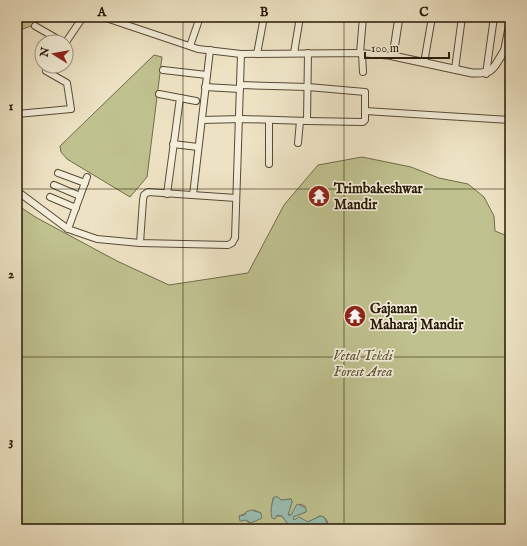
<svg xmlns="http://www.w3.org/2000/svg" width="527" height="546" font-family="'IM FELL English',serif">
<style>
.green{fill:#bfc18f;stroke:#726c4a;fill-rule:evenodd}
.water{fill:#99beb1;stroke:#6b7c6d}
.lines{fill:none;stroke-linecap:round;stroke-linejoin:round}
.minor-casing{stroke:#584b36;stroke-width:8}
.tertiary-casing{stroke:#584b36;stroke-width:9}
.minor{stroke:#f3edd9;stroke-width:6}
.tertiary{stroke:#f3edd9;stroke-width:7}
.grid{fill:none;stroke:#261806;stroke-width:1;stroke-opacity:0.55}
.labels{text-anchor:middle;stroke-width:3.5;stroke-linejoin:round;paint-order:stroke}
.poi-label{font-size:14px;font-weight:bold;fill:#261806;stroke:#f3edd9;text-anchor:start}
.park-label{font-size:14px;font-style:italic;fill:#5c5336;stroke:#f3edd9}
.neatline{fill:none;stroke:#261806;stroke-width:1.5}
.grid-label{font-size:13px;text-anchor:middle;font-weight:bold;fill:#261806}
</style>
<rect width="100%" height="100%" fill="#ede3c4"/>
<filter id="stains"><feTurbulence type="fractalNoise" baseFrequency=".005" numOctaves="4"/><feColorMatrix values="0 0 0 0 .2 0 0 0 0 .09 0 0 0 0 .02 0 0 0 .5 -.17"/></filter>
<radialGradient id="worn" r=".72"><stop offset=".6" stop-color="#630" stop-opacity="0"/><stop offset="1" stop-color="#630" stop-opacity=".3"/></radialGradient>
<g class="green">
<polygon points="17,17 40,17 37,24 17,31"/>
<polygon points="154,55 162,57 147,177 130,197 67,159 61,152 60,146"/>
<path d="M362,157L411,167L439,178L468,184L484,197L494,216L495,231L510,237V529H330L327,521L324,517L320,516L308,522L298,519L294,520L292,517L306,512L305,506L300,504L291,515H288L292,502L291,499L280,500L277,497L273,498L271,511L276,516H282L288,524L292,526L293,529H17V205L37,218L117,261L169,285L248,273L284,205L318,165ZM254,510L261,513L258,519L250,523L239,516Z"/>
</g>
<g class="water">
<path d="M278,497L281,500L291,499L292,502L288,515H291L297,504L306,508V512L293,517L294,520L299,517L308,522L320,516L324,517L330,529H293L292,526L288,524L282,516L277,515L275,519L272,518C270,514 272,501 274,497Z"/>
<polygon points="251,510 261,513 262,518 251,523 246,520 240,521 239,516 245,515 246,512"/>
</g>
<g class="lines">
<g class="minor-casing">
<g id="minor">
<polyline points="103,17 198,49 241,54 360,53 393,56"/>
<polyline points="35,26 63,42"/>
<polyline points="66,42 83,17"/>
<polyline points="190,46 200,17"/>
<polyline points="504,51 510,20"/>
<polyline points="294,53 300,17"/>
<polyline points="360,53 363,17"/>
<polyline points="257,54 264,17"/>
<polyline points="362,54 363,72"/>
<polyline points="424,63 432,17"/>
<polyline points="455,69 462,17"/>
<polyline points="163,70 207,75"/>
<polyline points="486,74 494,17"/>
<polyline points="240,85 308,87 365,92 365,120 363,122 307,121"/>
<polyline points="205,87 240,89"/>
<polyline points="159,94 196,101"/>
<polyline points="365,111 510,120"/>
<polyline points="17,114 71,109 67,83 46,71 49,66"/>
<polyline points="202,120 242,119 307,121 308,53"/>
<polyline points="298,143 300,121"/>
<polyline points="173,144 198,147"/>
<polyline points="269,164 269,120"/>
<polyline points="58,173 85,183"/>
<polyline points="54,185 80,196"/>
<polyline points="17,191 68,229 97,239 140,243 228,245 232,243 235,238 241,54"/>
<polyline points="167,194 180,98"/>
<polyline points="193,195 210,50"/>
<polyline points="50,197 76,208"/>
<polyline points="68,229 87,177"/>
<polyline points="140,243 143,200 144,195 148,192 236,198"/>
</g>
</g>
<g class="tertiary-casing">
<path id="tertiary" d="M399,17L393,56L472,73C494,74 493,69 504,51L510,52"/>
</g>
<use href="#minor" class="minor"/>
<use href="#tertiary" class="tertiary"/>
</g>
<path class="grid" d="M183,17V529M344,17V529M17,189H510M17,357H510"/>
<defs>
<g id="temple-disc" transform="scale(1.15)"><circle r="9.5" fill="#8f2418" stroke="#f3edd9"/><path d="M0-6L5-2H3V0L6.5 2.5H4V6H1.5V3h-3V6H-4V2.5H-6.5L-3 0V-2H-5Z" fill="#fff"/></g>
</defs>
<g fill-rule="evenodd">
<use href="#temple-disc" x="319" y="196"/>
<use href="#temple-disc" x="355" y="316"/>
</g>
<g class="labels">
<g class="poi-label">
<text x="334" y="193">Trimbakeshwar<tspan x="334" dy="16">Mandir</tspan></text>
<text x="370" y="313">Gajanan<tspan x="370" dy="16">Maharaj Mandir</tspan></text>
</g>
<g class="park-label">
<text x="363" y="360">Vetal Tekdi<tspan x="363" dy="16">Forest Area</tspan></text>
</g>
</g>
<rect width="527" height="546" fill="none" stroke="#ede3c4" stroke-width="44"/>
<g transform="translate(54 54) rotate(281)"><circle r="19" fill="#f3edd9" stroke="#a19885"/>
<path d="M0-3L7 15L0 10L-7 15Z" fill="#8f2418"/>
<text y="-6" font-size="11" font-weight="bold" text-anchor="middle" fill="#261806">N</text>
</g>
<path d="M365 52v6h84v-6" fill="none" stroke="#261806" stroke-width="2"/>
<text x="371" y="52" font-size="12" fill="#261806" stroke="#f3edd9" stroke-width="3" paint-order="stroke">100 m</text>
<rect x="22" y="22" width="483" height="502" class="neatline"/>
<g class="grid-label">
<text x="102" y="16">A</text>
<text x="264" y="16">B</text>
<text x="424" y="16">C</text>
<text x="11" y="110">1</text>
<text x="11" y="278">2</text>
<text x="11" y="445">3</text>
</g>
<rect width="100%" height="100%" filter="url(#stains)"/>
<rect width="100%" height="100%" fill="url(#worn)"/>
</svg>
